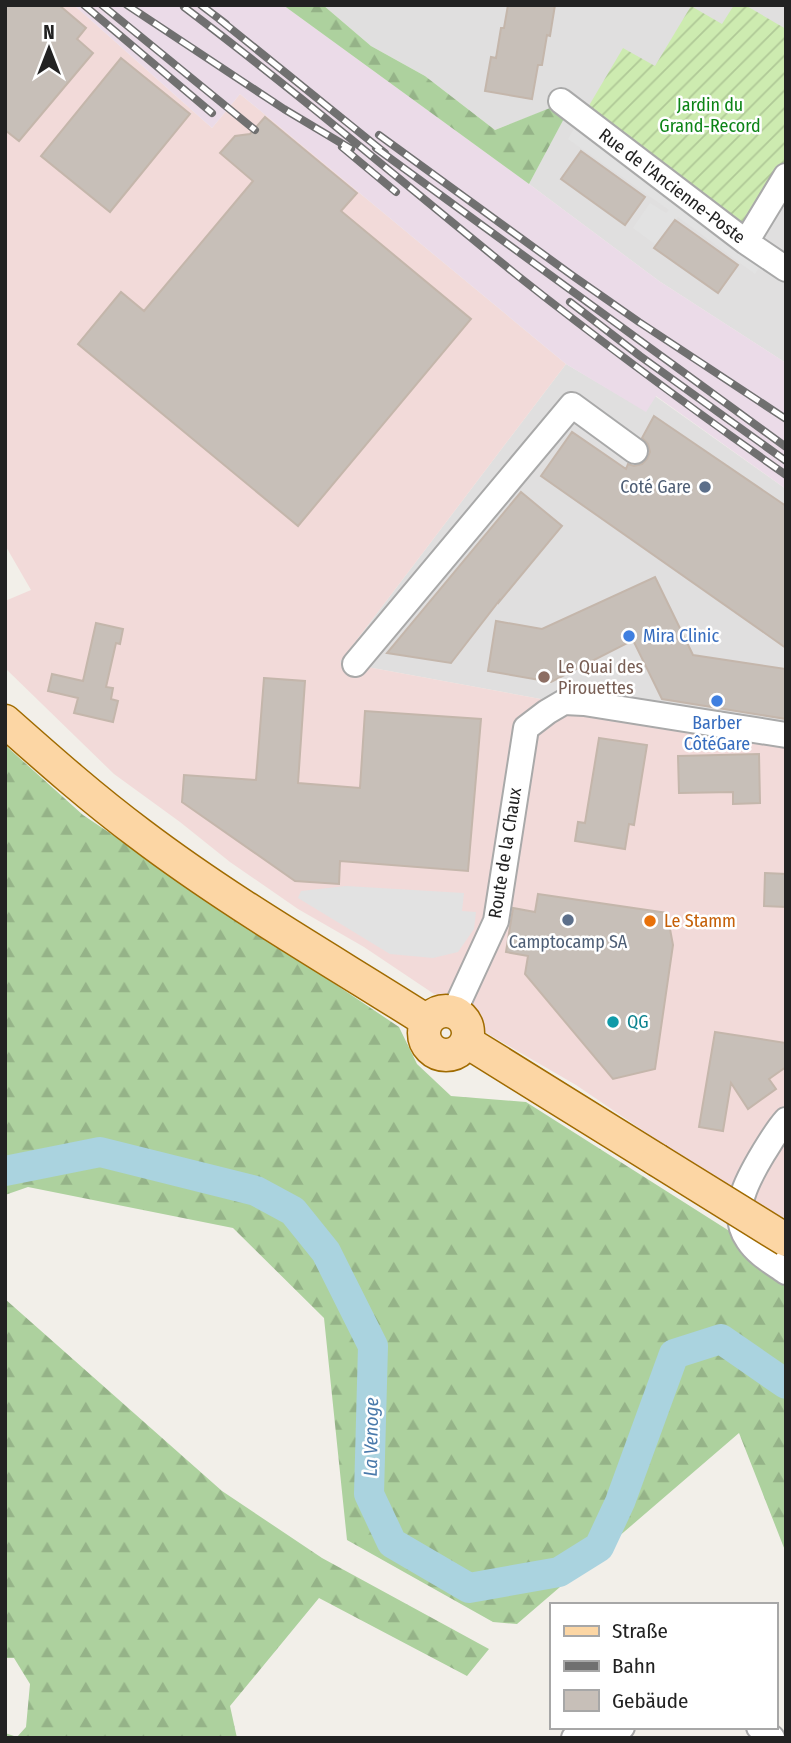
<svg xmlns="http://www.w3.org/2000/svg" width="791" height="1743" viewBox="0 0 791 1743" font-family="'Fira Sans Condensed',sans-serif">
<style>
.residential{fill:#e0dfdf}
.commercial{fill:#f2dad9}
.railway{fill:#ebdbe8}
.forest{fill:url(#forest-firs)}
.garden{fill:url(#garden-furrows)}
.parking{fill:#e2e2e2}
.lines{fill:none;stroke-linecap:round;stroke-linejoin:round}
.river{stroke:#aad3df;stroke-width:30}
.building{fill:#c7bfb8;stroke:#c4b6ab;stroke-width:2}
.minor-casing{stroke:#a9a9a9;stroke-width:28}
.major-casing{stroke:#a06b00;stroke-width:35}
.minor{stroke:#fff;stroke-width:24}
.major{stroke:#fcd6a4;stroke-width:32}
.rail-casing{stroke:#707070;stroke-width:8}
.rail{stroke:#fff;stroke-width:5;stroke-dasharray:16;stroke-linecap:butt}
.major-bridge-casing{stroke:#a06b00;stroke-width:35;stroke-linecap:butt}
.major-bridge{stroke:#fcd6a4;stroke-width:32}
.service-dot{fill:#5c6f8a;stroke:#fff;stroke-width:2.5}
.shop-dot{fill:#3f7fe0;stroke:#fff;stroke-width:2.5}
.education-dot{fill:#8d6e63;stroke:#fff;stroke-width:2.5}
.food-dot{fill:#e8710a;stroke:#fff;stroke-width:2.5}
.culture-dot{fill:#0f9aa8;stroke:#fff;stroke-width:2.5}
.labels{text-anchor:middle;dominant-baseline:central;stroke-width:5;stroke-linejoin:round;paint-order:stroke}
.park-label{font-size:18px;fill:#0c8416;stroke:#fff}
.street-label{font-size:18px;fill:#222;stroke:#fff}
.service-label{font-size:18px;fill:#4e5e75;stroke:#fff;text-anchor:end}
.shop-label{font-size:18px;fill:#366cbe;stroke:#fff;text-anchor:start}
.education-label{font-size:18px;fill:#785e54;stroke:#fff;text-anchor:start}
.food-label{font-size:18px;fill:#c56008;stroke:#fff;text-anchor:start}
.culture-label{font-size:18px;fill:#0d838f;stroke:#fff;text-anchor:start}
.water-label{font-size:19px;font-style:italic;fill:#4a7aab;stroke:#fff}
</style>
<defs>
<pattern id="forest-firs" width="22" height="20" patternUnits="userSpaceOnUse" patternTransform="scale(1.75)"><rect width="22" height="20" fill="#add19e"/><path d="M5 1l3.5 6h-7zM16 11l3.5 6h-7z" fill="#95b388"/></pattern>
<pattern id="garden-furrows" width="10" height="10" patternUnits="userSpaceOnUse" patternTransform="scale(1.75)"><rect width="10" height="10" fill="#cdebb0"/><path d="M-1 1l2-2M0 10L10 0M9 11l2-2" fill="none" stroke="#b0c997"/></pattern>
</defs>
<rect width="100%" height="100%" fill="#f2efe9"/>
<path class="residential" d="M323,5h463v358l-127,-82 -130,-97 45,-85 -79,31 -70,-54 -54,-30z
M566,364l80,47 9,-15 131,93v251l-50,-5 -396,-73z"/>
<path class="commercial" d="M5,5h69l138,123 28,-34 326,270 -226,298 396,73 50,5v481l-107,-66 -103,-70 -93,-54 -5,-20 -38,-13 -76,-51 -66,-38 -68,-47 -50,-40 -66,-48 -109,-106v-67l26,-11 -26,-45z"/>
<path class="railway" d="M74,5h209l246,179 130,97 127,82v126l-130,-93 -10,16 -80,-48 -326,-270 -28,34z"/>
<path class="forest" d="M283,5h40l48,41 54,30 70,54 80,-32 -46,86z
M5,745l78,70 316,212 18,37 34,32 75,6 260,165v286l-47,-120 -222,191 -24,-2 -146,-82 -23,-222 -91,-90 -205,-41 -23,8z
M5,1299l217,192 100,67 167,91 -22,27 -148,-78 -89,108 7,32h-232v-5l12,4 9,-10 4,-43 -16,-26h-9z"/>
<path class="garden" d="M734,5h11l41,24v131l-44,71 -158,-117 39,-66 32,18 36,-60 31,18z"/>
<path class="parking" d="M575,127l188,134 -8,13 -77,-57 -22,28 -23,-17 17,-25 16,10 3,-3 -101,-71z
M346,886l118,7 -2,18 14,1 -2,17 -16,23 -25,6 -43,-4 -92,-56 3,-7z"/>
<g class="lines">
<path class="river" d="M5,1171l95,-19 156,39 37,20 33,41 47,94 -4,148 23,49 77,45 90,-16 40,-25 21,-45 54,-148 47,-15 65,45"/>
</g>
<path class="building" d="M5,5h54l27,23 -9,11 16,14 -74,88 -14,-11z
M508,5h47l-5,31 -3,-1 -5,30h-4l-6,34 -47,-8 6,-34 5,1 5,-30h3z
M121,58l69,56 -80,98 -69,-56z
M265,117l92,76 -16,18 130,108 -173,207 -220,-182 43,-52 23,19 109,-130 -33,-28 15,-17 15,-2z
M581,151l64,46 -20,28 -64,-46z
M675,220l63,45 -20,28 -64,-45z
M654,416l132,90v142l-245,-172 31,-44 54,37 2,-5 6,2 8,-2 5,-5 3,-7 -2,-8 -6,-6z
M521,492l41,34 -63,76v-1l-48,62 -64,-10z
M655,577l38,78 93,14v50l-124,-20 -29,-59 -82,42 -63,-11 8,-50 46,8z
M96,623l27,6 -3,15 -4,-1 -10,44 7,1 -2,11 7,2 -5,21 -39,-9 4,-15 -30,-7 4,-17 31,7z
M264,678l41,3 -7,102 62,5 5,-77 116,8 -13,152 -128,-10 -1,23 -44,-3 -113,-79 2,-27 72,5z
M599,738l48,7 -13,80 -5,-1 -4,25 -50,-8 3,-19 7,1z
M759,754l1,49 -27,1v-12l-54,1 -1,-37z
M765,873l21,1v33l-22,-1z
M538,894l129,19 6,32 -18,124 -42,10 -88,-105 3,-18 -22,-4 7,-44 22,4z
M715,1032l71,11v24l-17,12 7,10 -28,20 -17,-26 -8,48 -24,-4z"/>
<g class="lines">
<g class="minor-casing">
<path id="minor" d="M561,101l185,141 40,27
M746,242l40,-66
M355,664l217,-259 63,46
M454,1012l42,-91 30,-193 21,-16 17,-10 20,1 202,32
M786,1120c-9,10 -15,21 -22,32 -15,25 -36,59 -16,88 9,14 24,22 38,32
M759,1727l13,11
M574,1738l18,-8h24l6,-3"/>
</g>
<g class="major-casing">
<path id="major" d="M5,721c44,39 88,78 135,113 91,69 191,126 287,187
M424 1033a22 22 0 1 1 44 0a22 22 0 1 1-44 0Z
M467,1042l190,118"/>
</g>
<use href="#minor" class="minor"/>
<use href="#major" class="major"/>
<g class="rail-casing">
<path id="rail" d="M84,5l128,108
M102,5l153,125
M127,5l157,104 67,40
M201,5l25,19
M184,7c114,86 223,179 334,269 87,69 177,135 268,199
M219,19l166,134
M379,135l194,141 66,46 147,97
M342,147l54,45
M376,148l410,299
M570,302l70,54 146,105"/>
</g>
<use href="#rail" class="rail"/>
<g class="major-bridge-casing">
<path id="major-bridge" d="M657,1160l129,80"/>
</g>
<use href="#major-bridge" class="major-bridge"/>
</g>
<g class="service-dot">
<circle cx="705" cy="487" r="7"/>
<circle cx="568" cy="920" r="7"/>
</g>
<g class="shop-dot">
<circle cx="629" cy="636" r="7"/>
<circle cx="717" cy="701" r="7"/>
</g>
<circle class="education-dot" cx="544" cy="677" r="7"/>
<circle class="food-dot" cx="650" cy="921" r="7"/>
<circle class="culture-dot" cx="613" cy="1022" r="7"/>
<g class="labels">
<g class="park-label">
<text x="710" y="105">Jardin du<tspan x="710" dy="21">Grand-Record</tspan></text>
</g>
<g class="street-label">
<text transform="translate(672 186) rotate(37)">Rue de l'Ancienne-Poste</text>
<text transform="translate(505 853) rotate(-81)">Route de la Chaux</text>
</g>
<g class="service-label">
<text x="691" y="487">Coté Gare</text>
<text x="568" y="942" text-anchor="middle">Camptocamp SA</text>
</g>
<g class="shop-label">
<text x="643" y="636">Mira Clinic</text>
<text x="717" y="723" text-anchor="middle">Barber<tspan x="717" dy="21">CôtéGare</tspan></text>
</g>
<g class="education-label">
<text x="558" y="667">Le Quai des<tspan x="558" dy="21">Pirouettes</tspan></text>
</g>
<g class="food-label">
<text x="664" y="921">Le Stamm</text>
</g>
<g class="culture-label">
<text x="627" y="1022">QG</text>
</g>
<g class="water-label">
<text transform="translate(371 1437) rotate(-89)">La Venoge</text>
</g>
</g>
<rect width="791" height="1743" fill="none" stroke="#222222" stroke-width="14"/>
<rect x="550" y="1603" width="228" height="126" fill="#ffffff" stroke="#a7a7a7" stroke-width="2"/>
<rect x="564" y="1626" width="35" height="10" fill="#fcd6a4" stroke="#a7a7a7" stroke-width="2"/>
<text x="612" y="1638" font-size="21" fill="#222222">Straße</text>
<rect x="564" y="1661" width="35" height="10" fill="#707070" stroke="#a7a7a7" stroke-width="2"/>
<text x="612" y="1673" font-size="21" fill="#222222">Bahn</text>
<rect x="564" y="1690" width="35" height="21" fill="#c7bfb8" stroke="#a7a7a7" stroke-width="2"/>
<text x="612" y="1708" font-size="21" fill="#222222">Gebäude</text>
<g transform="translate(49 49)" stroke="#ffffff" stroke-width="5" paint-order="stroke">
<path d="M0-5L12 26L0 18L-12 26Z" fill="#222222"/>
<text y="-10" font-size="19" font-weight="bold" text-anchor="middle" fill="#222222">N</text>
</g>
</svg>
